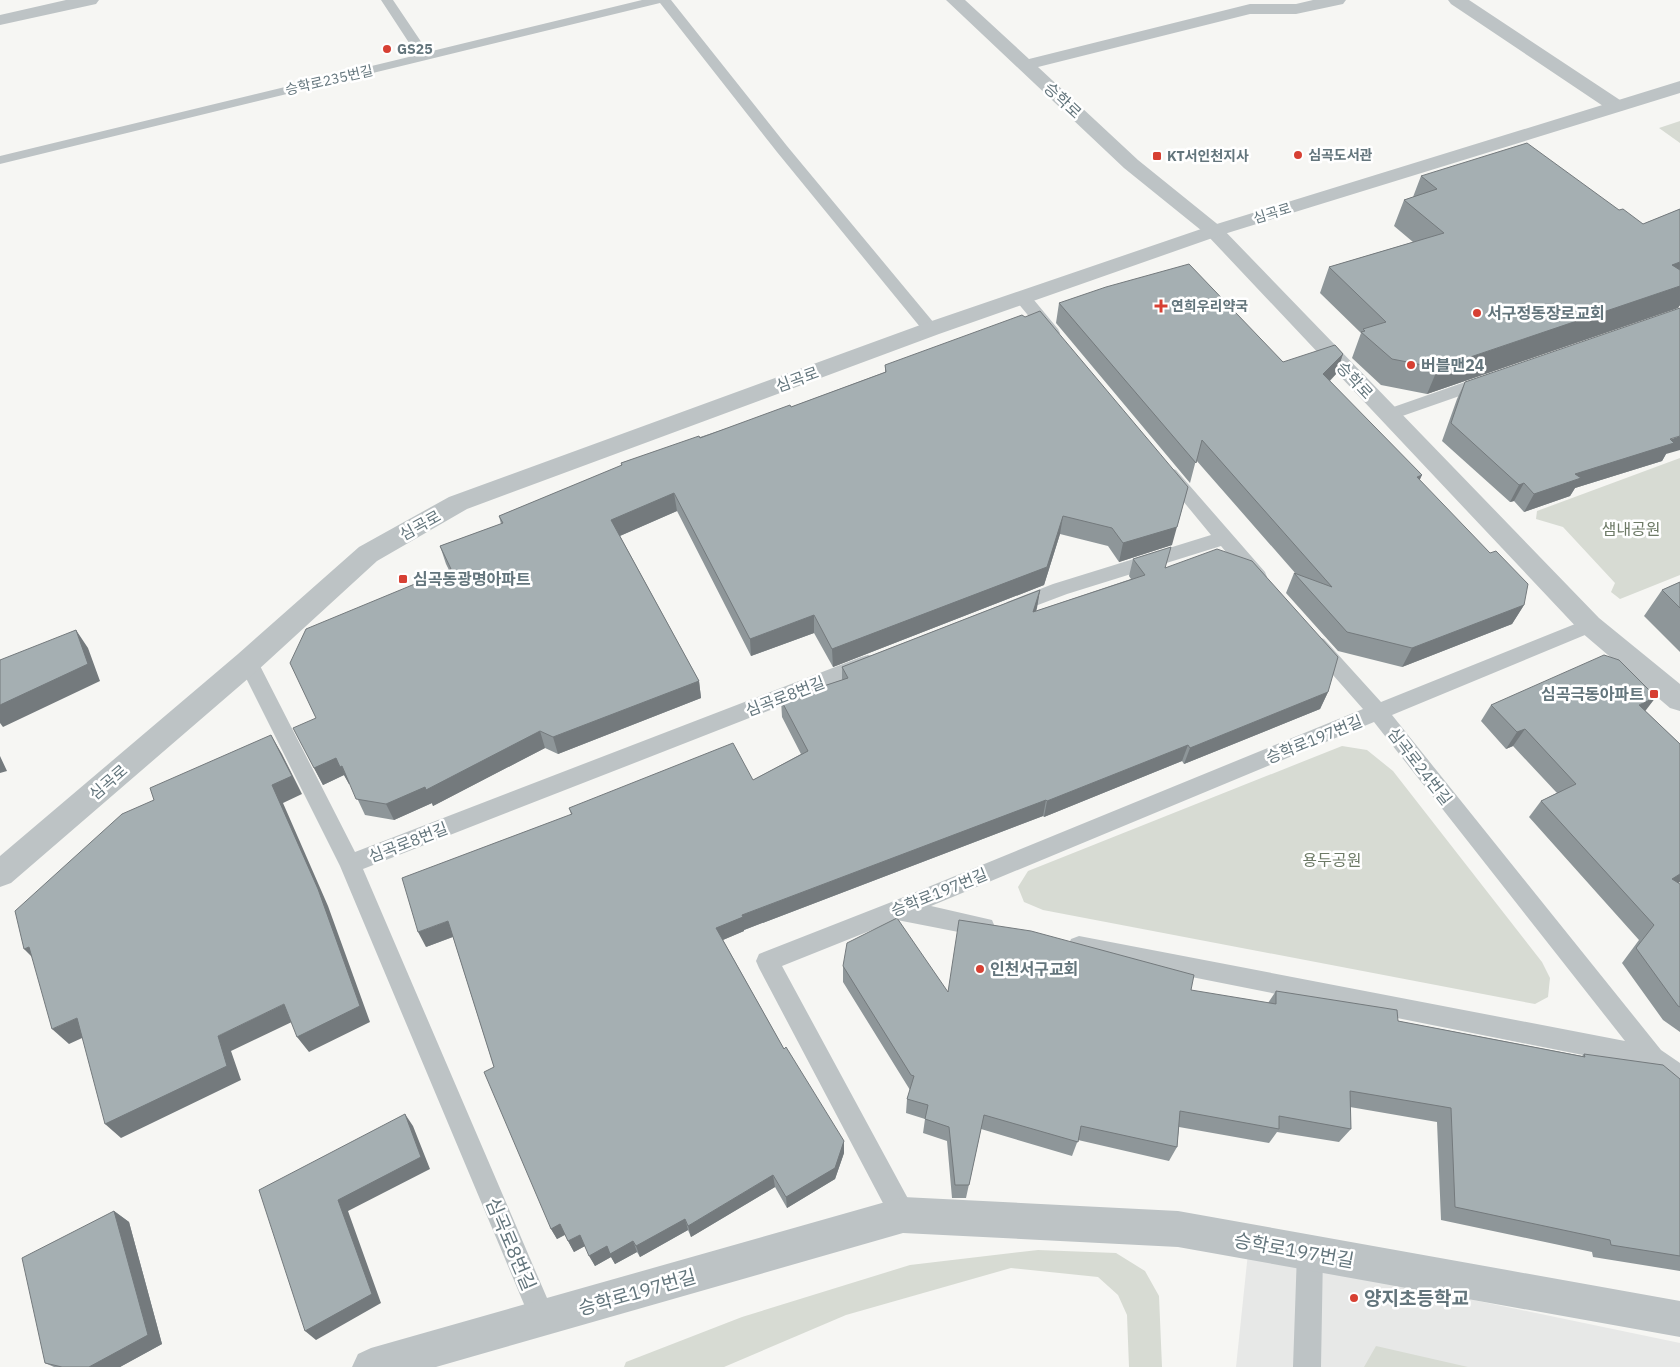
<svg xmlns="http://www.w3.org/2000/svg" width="1680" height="1367" viewBox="0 0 1680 1367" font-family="'IBM Plex Sans','Noto Sans KR',sans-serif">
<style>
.built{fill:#e7e8e7}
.green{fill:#d7dbd3}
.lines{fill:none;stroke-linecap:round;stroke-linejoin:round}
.service{fill:#bdc3c5;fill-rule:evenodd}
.minor{fill:#bdc3c5;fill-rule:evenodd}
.tertiary{fill:#bdc3c5;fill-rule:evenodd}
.wall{fill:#8e9699}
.shaded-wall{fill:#747a7d}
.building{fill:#a5afb2;stroke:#747a7d}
.poi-dot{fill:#d74033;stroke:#fff;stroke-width:2}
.labels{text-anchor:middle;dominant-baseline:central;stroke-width:5;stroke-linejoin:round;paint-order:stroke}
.far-poi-label{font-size:14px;font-weight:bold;fill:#63757c;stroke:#fff;text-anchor:start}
.far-street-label{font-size:14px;fill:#63757c;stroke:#fff}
.street-label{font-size:16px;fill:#63757c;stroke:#fff}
.poi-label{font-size:16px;font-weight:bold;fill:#63757c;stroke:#fff;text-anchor:start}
.park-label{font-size:16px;fill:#6d7a66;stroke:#fff}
.near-street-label{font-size:19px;fill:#63757c;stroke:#fff}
.near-poi-label{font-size:19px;font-weight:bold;fill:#63757c;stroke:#fff;text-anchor:start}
</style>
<rect width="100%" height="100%" fill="#f6f6f3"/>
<path class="built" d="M1248,1253l432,90v24h-444z"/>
<path class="green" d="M1680,121v22l-21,-15z
M1680,458v117l-60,24 -9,-7 4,-9 -52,-56 -27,-8 1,-8z
M1342,746l25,4 26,21 149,191 8,16 -2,19 -13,7 -492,-94 -19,-8 -6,-15 10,-16z
M1038,1250l78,3 29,18 14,25 3,71h-33l-2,-52 -9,-20 -20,-18 -87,-9 -165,47 -122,52h-100l2,-5 116,-45 168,-52z
M1376,1346l92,21h-104z"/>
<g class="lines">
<path class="service" d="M381,0h12l35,52 214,-52h29l116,146 152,183 -2,4 -6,1 -6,-1 -148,-181 -117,-149 -660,161v-8l417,-101z
M1023,293l6,1 29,35 2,4 -2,4 -6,1 -6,-1 -29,-35 -2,-4 2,-4z
M1488,374l6,2 2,4 -2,4 -106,37 -6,-2 -3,-4 3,-4z
M1170,468l6,2 89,102 2,5 -2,5 -7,2 -7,-2 -30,-36 -154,48 -53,20 -7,-2 -3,-5 3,-5 46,-18 158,-49 -47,-57 -3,-4 3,-4z
M1590,618l7,2 3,5 -3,5 -205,85 269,335 19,13v27l-9,-4 -23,-18 -577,-115 -3,-7 3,-7 8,-3 546,105 -251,-319 -443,184 61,14 3,7 -3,7 -8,3 -87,-17 -115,46 130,240 4,9 -4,9 -9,4 -9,-4 -135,-256 -3,-7 3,-7 130,-51 474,-194 -53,-60 -3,-5 3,-5 7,-3 7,3 57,63z
M248,654l7,2 100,196 506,-195 7,-2 7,2 3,6 -3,6 -512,200 193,450 -4,9 -9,4 -9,-4 -194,-462 -102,-204 3,-6z
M1310,1240l9,4 4,9 -2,114h-28l4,-114 4,-9z"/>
<path class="minor" d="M946,0h19l64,59 221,-55h46l17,-4h33l-3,4 -47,10h-46l-212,53 100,93 83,67 378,391 81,66v27l-10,-3 -89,-76 -374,-397 -83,-67z
M1448,0h21l154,102 2,4 -2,4 -7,2 -7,-2 -158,-106z
M903,1197l275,14 502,90v36l-502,-90 -275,-14 -467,134h-84l6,-13 13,-6z"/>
<path class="tertiary" d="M66,0h33l-3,4 -96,21v-10z
M1680,81v12l-459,142 -282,99 -472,175 -90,52 -119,109 -247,213 -11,4v-31l238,-202 121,-107 90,-50 474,-173 284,-97z"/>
</g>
<path class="wall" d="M1421,176l198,34 24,14 37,-15v96l-2,3 -251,86 -46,-9 -29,-27 9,-25 -41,-40 9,-26 84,-25 -19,-16 10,-26 9,-3z
M1059,303l224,59 60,-8 -7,20 -6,7 90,100 104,124 -12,19 -110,43 -64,-16 -52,-58 8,-20 2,1 -100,-114 -6,23 -134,-160z
M885,365l287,180 -53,17 -11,-16 -48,-12 -16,51 -211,82 -19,-34 -63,23 -74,-145 -57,25 79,145 2,17 -143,56 -13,-6 -112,58 -1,-3 -38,17 -29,-5 -15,-32 -1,1 -5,-9 -21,10 -9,-17 2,-50 133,-148 -3,-6 -6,-18 61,-22 -2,-8 122,-50v-3l170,-56 94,-35z
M1465,382l201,72 -4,7 -87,27 -5,8 -46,16 -10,-11 -4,1 -68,-61 15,-42z
M1133,559l32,9 163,124 -8,17 -136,55 -2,-3 -138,56 -1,-1 -299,114v1l-21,9 61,109 60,104 -9,26 -48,29 -12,-21 -84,50 -3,-7 -48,27 -3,-5 -22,12 -4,-7 -16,9 -10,-20 -11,6 -9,-17 -8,4 -6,-10 -57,-162 -41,-130 -27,10 145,-133 -2,-6 184,-28 48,-26 -19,-37 -1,-17 61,-20v-13l198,-77 -4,21 95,-32 -2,-3z
M1680,582v70l-36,-36 18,-26z
M1491,705l154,6 35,33v138l-2,1 2,1v148l-17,-12 -41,-57 17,-23 -110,-123 12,-16 16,-8 -44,-47 -7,3 -25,-28z
M843,966l105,26 320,11 8,-12 122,30 184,35 2,-2 96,25v192l-87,-14 -1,-5 -151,-32 -4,-98 -87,-15 1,22 -12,13 -62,-10 -8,11 -90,-16 -2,20 -8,14 -91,-21 -6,16 -91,-27 -15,69h-14l-5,-57 -24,-8 2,-14 -19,-6 1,-14 3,-9 -67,-108z
M114,1211l15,11 33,122 -42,23h-66l-9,-4z"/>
<path class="shaded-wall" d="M1680,262v21l-8,-18z
M1680,286v19l-2,3 -251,86 11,-26z
M1343,354l-7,20 -20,20 7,-20z
M1680,436v14l-14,4 -4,7 -87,27 -5,8 -46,16 10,-18 41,-20z
M1422,475l-9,20 4,-18z
M1524,483l-10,18 -4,1 9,-17z
M1188,487l-16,58 -53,17 4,-19z
M674,493l3,18 -62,27 -4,-18z
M1063,516l-3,18 -16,51 -211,82 -1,-18z
M1040,590l-3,18 -7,21 3,-17z
M1524,605l-12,19 -110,43 10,-19z
M814,615v18l-63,23 -1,-17z
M76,630l12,18 12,33 -97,46 -3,-4v-18z
M699,681l2,17 -143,56 -5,-17z
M1328,692l-8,17 -136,55 6,-16z
M1656,697l-13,17 -4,-9z
M1525,729l-12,17 -7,3 11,-17z
M540,731l5,17 -112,58 -1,-3 -38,17 -8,-16z
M271,735l11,19 20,40 -19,9 45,103 42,116 -61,30 -12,-15 -25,-252z
M1188,745l-6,16 -138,56 3,-16z
M0,756l7,15 -7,2z
M336,758l6,8 8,17 -1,1 -5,-9 -21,10 -9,-17z
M1046,800l-3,16 -299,114v1l-26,11 -2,-14 26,-13z
M1680,874v8l-22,12 14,-15z
M448,921l7,15 -29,11 -8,-15z
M29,947l12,19 -17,-17z
M284,1004l12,16 -65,31 10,29 -120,58 -16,-14 113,-88z
M77,1018l16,15 -24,11 -17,-15z
M405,1114l8,12 17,43 -82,42 33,92 -65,37 -11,-9 33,-131z
M844,1141v12l-9,26 -48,29 -1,-11z
M773,1175l2,12 -84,50 -3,-11z
M114,1211l15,11 33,122 -42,23h-31z
M685,1219l3,11 -48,27 -4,-11z
M560,1224l6,10 -9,5 -6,-10z
M580,1235l5,11 -11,6 -6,-11z
M633,1241l4,11 -22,12 -4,-7 -16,9 -6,-10 18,-10z"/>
<path class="building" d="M1527,143l92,67 4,-1 20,15 37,-15v53l-8,3 8,5v16l-242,82 -46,-9 -31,-27 4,-1 -2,-2 23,-7 -57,-55 115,-34 -40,-33 33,-11 -16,-13z
M1189,264l94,98 52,-17 8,9 -20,20 99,101 -5,2 73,76 6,-2 32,33 -4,21 -112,43 -65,-16 -53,-59 38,14 -130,-147 -6,23 -137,-160 47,-16z
M1680,308v128l-10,3 4,4 -99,31 6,4 -47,16 -10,-11 -5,2 -68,-62 14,-41z
M1040,311l148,176 -11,40 -54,16 -11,-15 -49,-12 -16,51 -215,82 -18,-34 -64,24 -76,-146 -63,27 88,161 -146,56 -13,-6 -114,59 -1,-3 -39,17 -30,-5 -14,-33 -2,1 -4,-9 -22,10 -21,-40 23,-10 -26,-55 16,-34 145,-60 -11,-23 63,-23 -4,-7 123,-51 -1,-2 78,-27 1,2 90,-33 1,2 95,-35 -1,-7 137,-50 3,2z
M1171,547l-6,21 52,-19 35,12 86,96 -10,35 -138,56 -2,-3 -141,56 -1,-1 -304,115 1,2 -27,11 68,121 2,-2 58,94 -9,27 -49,29 -13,-22 -85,51 -3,-7 -49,27 -3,-5 -23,13 -3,-8 -18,10 -9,-21 -12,6 -8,-17 -9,5 -67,-157 10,-5 -46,-146 -30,11 -16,-54 170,-64 -3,-6 164,-65 20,37 55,-29 -27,-51 67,-22 -6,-11 198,-77 -7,22 112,-37 -12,-16z
M1680,582v26l-18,-18z
M76,630l12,34 -88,41v-45z
M1604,655l15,5 37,37 -17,8 41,39v130l-8,5 8,5v123l-2,-1 -42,-58 18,-23 -113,-124 35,-17 -51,-55 -8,3 -26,-27z
M271,735l21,41 -20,9 46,104 42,117 -63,31 -13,-33 -66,32 9,30 -122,58 -28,-106 -25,11 -23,-82 -5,2 -9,-38 107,-97 32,-14 -4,-12z
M897,918l51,74 11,-72 72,11 163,44 -3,15 85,14v-13l121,19 1,11 187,36 -1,-3 79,11 17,14v177l-69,-11 -1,-5 -155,-33 -4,-99 -101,-17 1,38 -72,-13v13l-99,-18 -3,36 -96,-21 -3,16 -94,-27 -15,70h-14l-6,-58 -24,-8 3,-14 -21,-6 7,-23 -3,-1 -68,-109 4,-23z
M405,1114l16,43 -83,43 34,94 -67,37 -46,-141z
M114,1211l34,124 -59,32h-27l-17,-4 -23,-105z"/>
<g class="poi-dot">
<circle cx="387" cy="49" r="5"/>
<circle cx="1298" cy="155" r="5"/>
<rect x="1152" y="151" width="10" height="10" rx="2.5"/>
<path d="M1158.5 298.5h5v5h5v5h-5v5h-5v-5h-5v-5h5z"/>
<circle cx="1477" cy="313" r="5"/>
<circle cx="1411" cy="365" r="5"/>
<rect x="398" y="574" width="10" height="10" rx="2.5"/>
<rect x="1649" y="689" width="10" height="10" rx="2.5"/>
<circle cx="980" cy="969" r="5"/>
<circle cx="1354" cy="1298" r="5"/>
</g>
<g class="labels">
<g class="far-poi-label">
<text x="397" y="49">GS25</text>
<text x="1308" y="155">심곡도서관</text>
<text x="1167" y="156">KT서인천지사</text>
<text x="1171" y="306">연희우리약국</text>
</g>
<g class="far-street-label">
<text transform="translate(329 80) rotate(-13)">승학로235번길</text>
<text transform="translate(1272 213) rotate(-17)">심곡로</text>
</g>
<g class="street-label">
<text transform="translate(1063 100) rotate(43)">승학로</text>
<text transform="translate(797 379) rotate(-20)">심곡로</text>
<text transform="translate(1355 380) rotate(47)">승학로</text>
<text transform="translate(420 525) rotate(-29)">심곡로</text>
<text transform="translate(785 696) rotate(-21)">심곡로8번길</text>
<text transform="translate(1314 739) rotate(-22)">승학로197번길</text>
<text transform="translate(1420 766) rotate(52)">심곡로24번길</text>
<text transform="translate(108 782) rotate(-41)">심곡로</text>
<text transform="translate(408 842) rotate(-21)">심곡로8번길</text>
<text transform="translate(939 892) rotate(-22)">승학로197번길</text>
</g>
<g class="poi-label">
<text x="1487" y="313">서구정동장로교회</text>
<text x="1421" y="365">버블맨24</text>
<text x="413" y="579">심곡동광명아파트</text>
<text x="1644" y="694" text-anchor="end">심곡극동아파트</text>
<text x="990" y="969">인천서구교회</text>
</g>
<g class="park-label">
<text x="1631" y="529">샘내공원</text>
<text x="1332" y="860">용두공원</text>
</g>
<g class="near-street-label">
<text transform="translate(511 1244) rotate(67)">심곡로8번길</text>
<text transform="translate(1294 1250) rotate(10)">승학로197번길</text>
<text transform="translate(637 1292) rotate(-16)">승학로197번길</text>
</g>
<g class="near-poi-label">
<text x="1364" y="1298">양지초등학교</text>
</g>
</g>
</svg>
